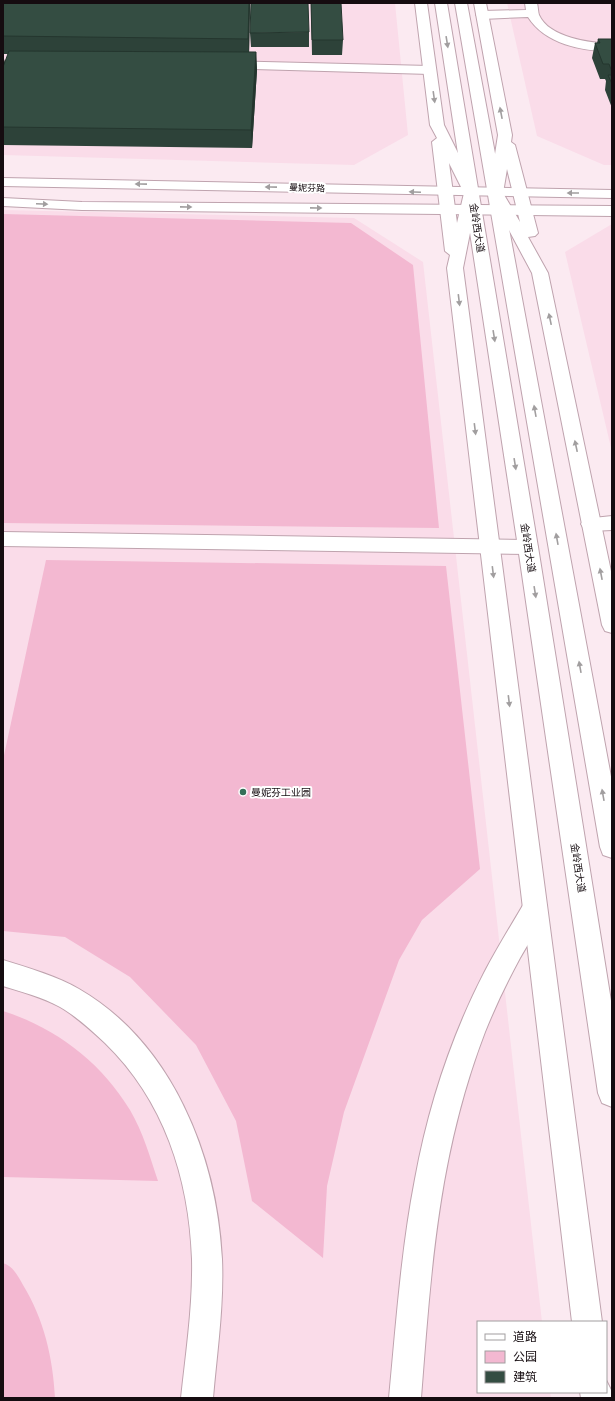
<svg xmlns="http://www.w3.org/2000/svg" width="615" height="1401" viewBox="0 0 615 1401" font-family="Roboto,'Noto Sans SC',sans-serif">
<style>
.built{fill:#fadce9}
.green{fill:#f3b8d1}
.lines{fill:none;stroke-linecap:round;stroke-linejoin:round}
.minor-casing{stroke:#bfa3ae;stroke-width:2}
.tertiary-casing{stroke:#bfa3ae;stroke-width:2}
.secondary-casing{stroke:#bfa3ae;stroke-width:2}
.primary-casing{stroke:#bfa3ae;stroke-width:2}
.minor{fill:#fff;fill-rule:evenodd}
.tertiary{fill:#fff;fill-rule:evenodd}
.secondary{fill:#fff;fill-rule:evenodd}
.primary{fill:#fff;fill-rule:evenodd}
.wall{fill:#2d4239}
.shaded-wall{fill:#24362e}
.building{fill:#344d42;stroke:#24362e}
.oneway{fill:#a19e9f}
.poi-dot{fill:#346f58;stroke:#fff;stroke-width:1.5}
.labels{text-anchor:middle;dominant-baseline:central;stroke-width:4;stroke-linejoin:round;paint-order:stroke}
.far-street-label{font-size:9px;fill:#150c10;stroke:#fff}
.street-label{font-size:10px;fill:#150c10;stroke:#fff}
.poi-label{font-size:10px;fill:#150c10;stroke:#fff;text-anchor:start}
</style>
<rect width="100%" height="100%" fill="#fbeaf1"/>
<path class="built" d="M3,3h392l13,132 -54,30 -351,-10z
M507,3h105v162h-8l-67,-29z
M3,210l351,8 69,44 119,1060h-64v70h72l1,6h-548z
M612,224v228l-47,-200z"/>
<path class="green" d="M3,214l348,9 62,42 26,263 -436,-5z
M46,560l400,6 34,303 -58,51 -23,40 -55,152 -17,74 -4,72 -71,-57 -16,-80 -40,-76 -66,-68 -65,-40 -62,-6v-171z
M3,1011c53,17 98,51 127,99 13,22 20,47 28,71l-155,-4z
M3,1263c10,3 15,13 20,22 21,34 30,73 32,113h-52z"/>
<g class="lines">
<g class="minor-casing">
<path id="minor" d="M525,3h12c1,4 1,9 2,12 10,23 52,28 73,29v8c-31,-2 -66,-7 -84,-35l-46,2 -6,-4 6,-4 44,-1z
M227,61l203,5 6,4 -6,4 -208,-6 -1,-3z
M612,516v14l-21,1 -7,-2 -3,-5 3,-5z
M3,532l525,8 7,2 3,5 -3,5 -7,2 -525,-8z
M535,896l9,4 3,8c-7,18 -18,34 -27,50 -13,24 -25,49 -35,74 -47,122 -54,238 -64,366h-32c7,-73 12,-147 26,-219 13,-71 36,-142 69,-206 13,-25 28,-49 42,-73z
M3,960c26,8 53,16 76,29 93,54 138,167 143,270 2,46 -5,93 -9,139h-32c5,-46 12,-93 11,-139 -3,-81 -28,-159 -87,-216 -14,-13 -29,-27 -45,-36 -18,-10 -38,-15 -57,-21z"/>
</g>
<g class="tertiary-casing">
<path id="tertiary" d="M415,3h12l17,122 34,68 -15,75 139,1054h-30l-125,-1054 3,-13 -5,-4 -13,-109 5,-4 -7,-13zM449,163l15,30 -7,30z
M474,3h12l26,132 -1,7 4,3 23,88 -3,3 -7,1 20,36 64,303v57l-7,-2 -3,-6 -70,-352 -43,-80 9,-58zM507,169l13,53 -17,-29z
M606,1380l6,12v6h-31l-1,-6h26z"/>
</g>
<g class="secondary-casing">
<path id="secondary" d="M3,178l609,12v8l-609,-12z
M3,198l79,4 530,4v10l-530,-6 -79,-4z"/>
</g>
<g class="primary-casing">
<path id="primary" d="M435,3h12l91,544 74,460v100l-10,-4 -4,-10 -80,-546z
M455,3h12l145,779v76l-9,-3 -3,-8z"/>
</g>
<use href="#minor" class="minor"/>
<use href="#tertiary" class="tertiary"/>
<use href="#secondary" class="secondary"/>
<use href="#primary" class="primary"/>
</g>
<path class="wall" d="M3,3h247l-1,49h7l1,18 -5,78 -249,-3v-90l2,8 3,-9h-5z
M311,3l32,37 -1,15h-30z
M309,32v15h-58l-1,-14z
M598,39h14v69l-7,-18 1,-9 -1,-2h-5l-8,-21 3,-15h2z"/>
<path class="shaded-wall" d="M249,3h1l-1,54 -1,-18z
M256,52l1,18 -5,78 -1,-18z
M3,55l2,9 -2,5z"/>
<path class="building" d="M3,3h246l-1,36 -245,-3z
M251,3h57l1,29 -59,1z
M311,3h30l2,37h-31z
M598,39h14v33l-3,-8h-6l-8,-21h5z
M9,51l247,1 -5,78 -248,-3v-60z
M608,75h4v9z"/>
<defs><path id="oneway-solid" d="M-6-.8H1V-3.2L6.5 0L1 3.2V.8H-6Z"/></defs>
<g class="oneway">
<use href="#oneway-solid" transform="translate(447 42) rotate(81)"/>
<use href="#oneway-solid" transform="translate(434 97) rotate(82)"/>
<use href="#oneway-solid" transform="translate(501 113) rotate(-101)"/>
<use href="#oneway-solid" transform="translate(141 184) rotate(-179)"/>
<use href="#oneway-solid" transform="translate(271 187) rotate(-179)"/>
<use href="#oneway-solid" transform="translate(415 192) rotate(-178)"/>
<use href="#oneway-solid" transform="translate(573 193) rotate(-180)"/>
<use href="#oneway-solid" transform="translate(42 204) rotate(3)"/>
<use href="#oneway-solid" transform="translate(186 207) rotate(1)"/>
<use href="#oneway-solid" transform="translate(316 208) rotate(1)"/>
<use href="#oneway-solid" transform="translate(459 300) rotate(83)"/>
<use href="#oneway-solid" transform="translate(550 319) rotate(-102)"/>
<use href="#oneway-solid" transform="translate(494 336) rotate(81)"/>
<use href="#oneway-solid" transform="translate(535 411) rotate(-100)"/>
<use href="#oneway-solid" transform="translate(475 429) rotate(83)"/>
<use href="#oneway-solid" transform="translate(576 446) rotate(-102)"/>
<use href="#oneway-solid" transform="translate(515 464) rotate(81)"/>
<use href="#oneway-solid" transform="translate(557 539) rotate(-100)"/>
<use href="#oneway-solid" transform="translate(493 572) rotate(83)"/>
<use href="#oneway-solid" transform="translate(601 574) rotate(-101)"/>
<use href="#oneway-solid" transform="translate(535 592) rotate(81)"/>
<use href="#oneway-solid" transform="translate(580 667) rotate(-100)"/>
<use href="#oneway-solid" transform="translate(509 701) rotate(83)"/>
<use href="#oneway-solid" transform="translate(603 795) rotate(-100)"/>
</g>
<circle class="poi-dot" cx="243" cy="792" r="4"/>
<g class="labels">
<g class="far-street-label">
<text transform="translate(307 188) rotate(2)">曼妮芬路</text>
</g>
<g class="street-label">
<text transform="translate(477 228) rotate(81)">金岭西大道</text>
<text transform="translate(528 548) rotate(81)">金岭西大道</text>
<text transform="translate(578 868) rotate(81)">金岭西大道</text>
</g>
<g class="poi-label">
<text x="251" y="792">曼妮芬工业园</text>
</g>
</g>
<rect width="615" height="1401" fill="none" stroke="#150c10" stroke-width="8"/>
<rect x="477" y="1321" width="130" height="72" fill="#ffffff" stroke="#a19e9f"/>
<rect x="485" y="1334" width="20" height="6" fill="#ffffff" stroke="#a19e9f"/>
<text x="513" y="1341" font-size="12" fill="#150c10">道路</text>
<rect x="485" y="1351" width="20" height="12" fill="#f3b8d1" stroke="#a19e9f"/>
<text x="513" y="1361" font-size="12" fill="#150c10">公园</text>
<rect x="485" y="1371" width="20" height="12" fill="#344d42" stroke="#a19e9f"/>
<text x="513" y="1381" font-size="12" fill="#150c10">建筑</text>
</svg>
